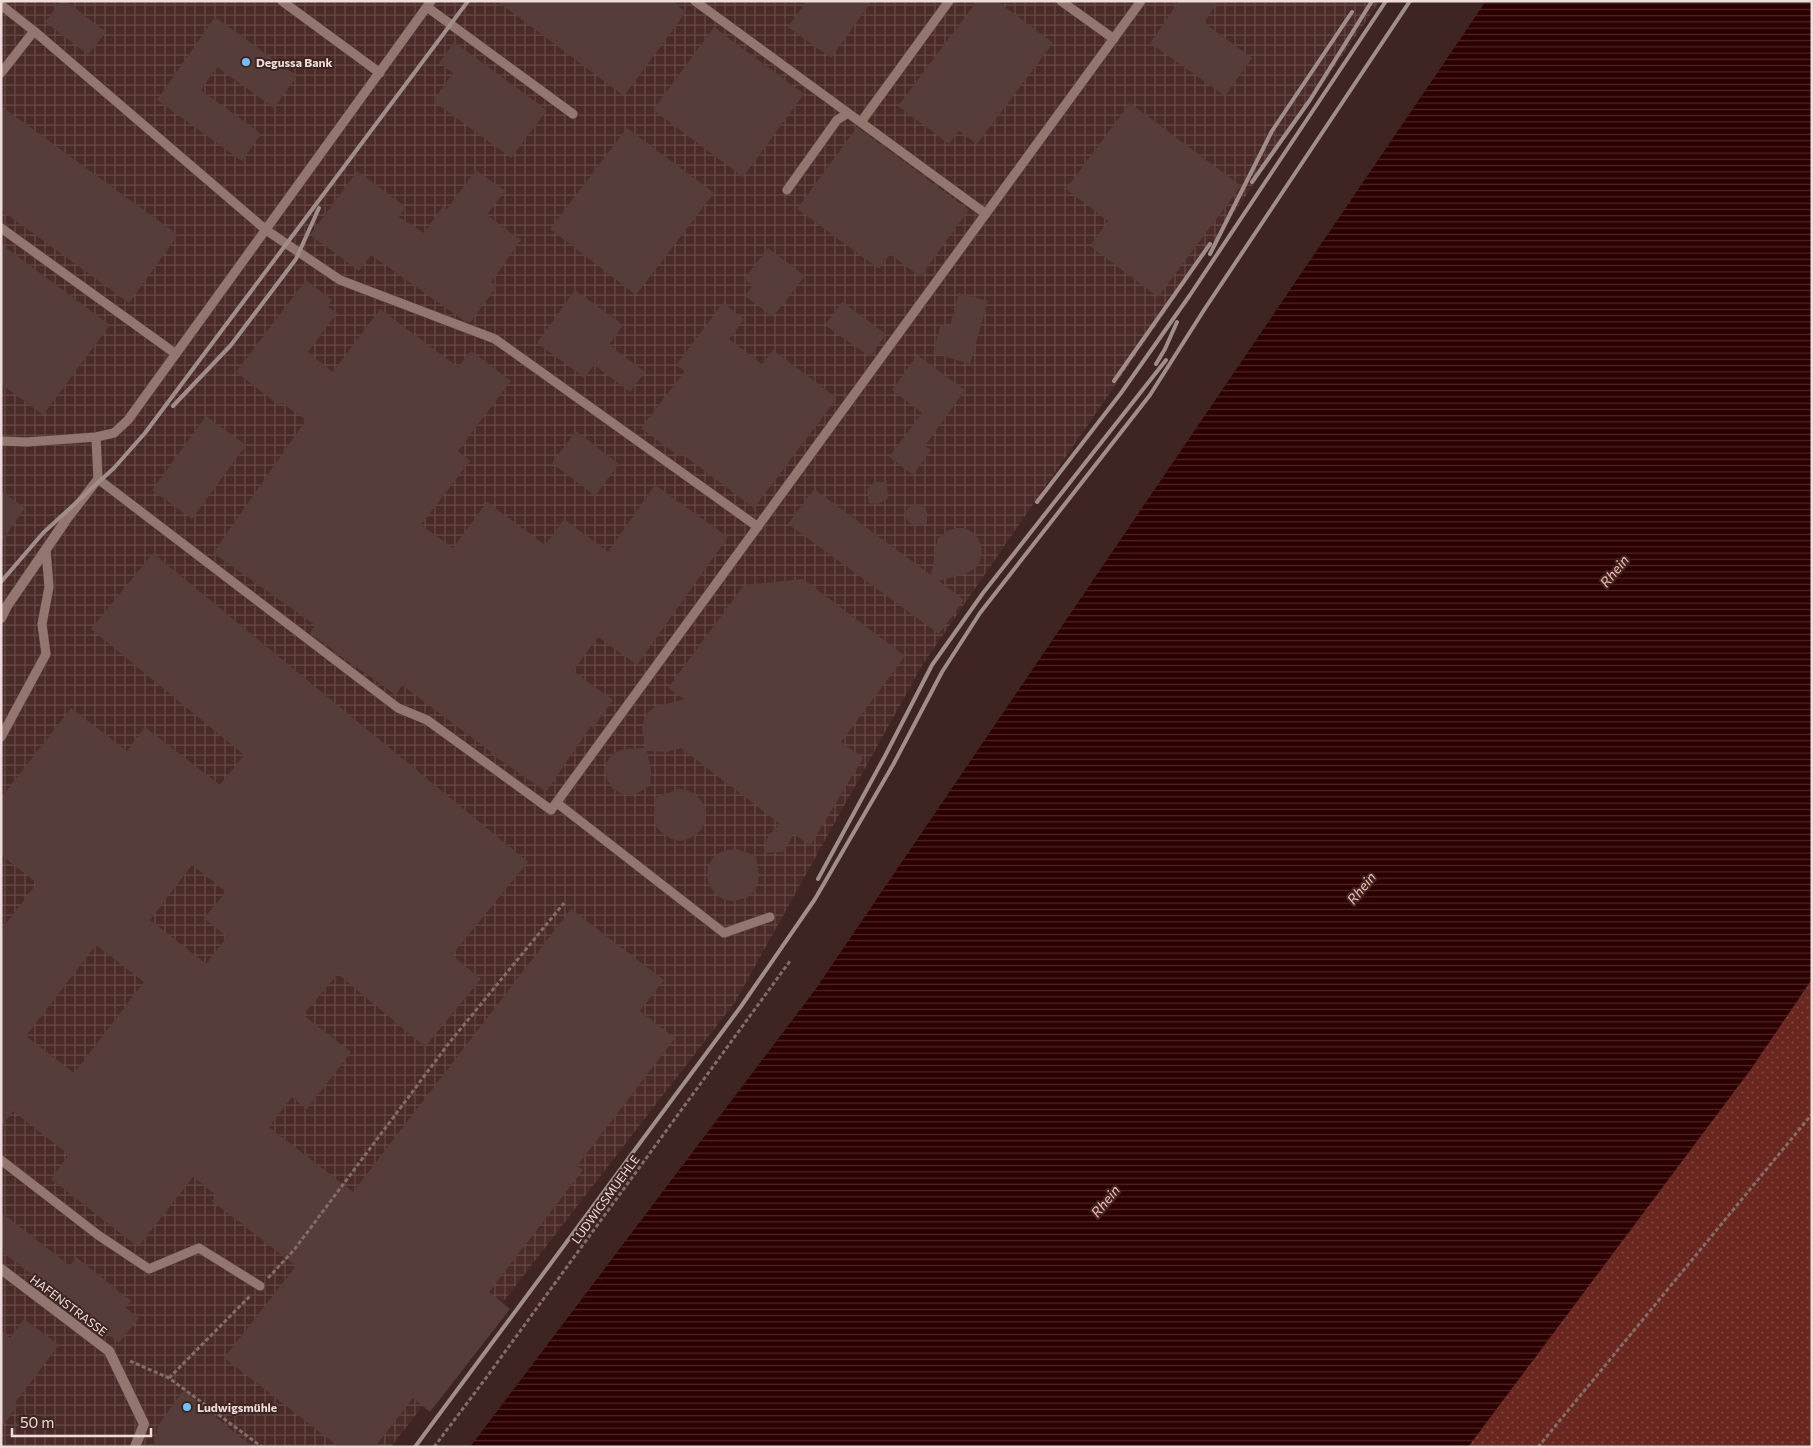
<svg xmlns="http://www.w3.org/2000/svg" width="1813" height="1448" viewBox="0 0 1813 1448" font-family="Commissioner,sans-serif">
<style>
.industrial{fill:url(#industrial-grid)}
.grass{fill:url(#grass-dots)}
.water{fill:url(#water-rules)}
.building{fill:#573d39;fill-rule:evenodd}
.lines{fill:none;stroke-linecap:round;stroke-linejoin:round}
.lane-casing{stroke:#594341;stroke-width:10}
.street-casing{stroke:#594341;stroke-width:11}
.path{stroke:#836d6a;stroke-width:3;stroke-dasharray:4 2.5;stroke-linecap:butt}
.lane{stroke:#947671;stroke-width:9}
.street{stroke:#947671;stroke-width:10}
.rail{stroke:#a18d8a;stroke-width:4}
.poi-dot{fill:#71c1f5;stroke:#3e2522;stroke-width:2}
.labels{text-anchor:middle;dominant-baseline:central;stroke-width:4;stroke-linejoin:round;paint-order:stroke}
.poi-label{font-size:12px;font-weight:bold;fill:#eeddda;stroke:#3e2522;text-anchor:start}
.street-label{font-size:12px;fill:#eeddda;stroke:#3e2522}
.water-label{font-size:14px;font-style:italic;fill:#fbb9af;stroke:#3e2522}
</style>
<defs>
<pattern id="industrial-grid" width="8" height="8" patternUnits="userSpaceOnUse" patternTransform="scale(1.25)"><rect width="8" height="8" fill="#4b2b27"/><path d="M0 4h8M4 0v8" fill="none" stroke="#654946"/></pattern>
<pattern id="grass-dots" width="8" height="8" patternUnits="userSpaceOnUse" patternTransform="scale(1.25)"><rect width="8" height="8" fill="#6a2720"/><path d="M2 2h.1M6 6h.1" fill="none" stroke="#804640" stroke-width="1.8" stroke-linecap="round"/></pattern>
<pattern id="water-rules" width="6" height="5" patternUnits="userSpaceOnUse" patternTransform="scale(1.25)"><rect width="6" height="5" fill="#2c0000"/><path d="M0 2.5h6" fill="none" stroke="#4b2525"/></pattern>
</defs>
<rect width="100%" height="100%" fill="#3e2522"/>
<path class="industrial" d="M1,1h1379l-457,663 -188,338 -344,445h-390z"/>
<path class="grass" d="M1812,979v468h-344l283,-378z"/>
<path class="water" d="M1486,1h326v978l-61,90 -283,378h-998l345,-457z"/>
<path class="building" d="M61,1h5l40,31 -18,23 -43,-33z
M497,1h174l15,11 -62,84z
M807,1h65l-41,57 -43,-31z
M977,1h20l56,42 -76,101 -18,-13 -10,13 -51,-38z
M1179,1h39l-14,22 48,35 -27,38 -75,-53z
M215,17l82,59 -23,32 -57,-41 -16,23 60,44 -19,27 -85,-61z
M714,27l90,67 -61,83 -90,-67z
M454,42l93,68 -36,48 -78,-57 20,-28 -14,-10z
M1130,103l111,83 -83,111 -68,-51 18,-25 -42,-32z
M1,106l177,129 -49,68 -128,-93z
M857,127l112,83 -49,67 -30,-23 -11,15 -82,-60z
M627,128l87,65 -78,102 -86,-66z
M476,170l29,21 -18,24 34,25 -30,42 6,4 -27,37 -7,-3 -92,-65 -12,16 -49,-36 47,-64 49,36 -7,10 25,16 19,-27 4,3z
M1,244l109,81 -67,90 -42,-31z
M768,248l37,28 -32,41 -28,-21 8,-11 -9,-6z
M306,280l26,20 -5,6 10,7 -29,39 25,20 47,-63 78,58 13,-16 40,30 -53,70 12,10 -49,64 32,23 34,-46 58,43 19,-26 44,33 47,-67 73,52 -91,128 -39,-28 -25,34 40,29 -20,28 -2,-2 -45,66 -56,-39 1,-1 -89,-67 -6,10 -54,-38 -32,-24 5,-8 -102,-72 93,-133 -24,-17 -2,3 -44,-34z
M575,290l48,35 -14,20 36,27 -15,20 -36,-27 -9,13 -48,-35z
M959,293l29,8 -18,63 -37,-11 8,-29 9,2z
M842,302l44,32 -16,23 -45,-32z
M723,303l21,16 -15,20 33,25 11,-14 64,48 -83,110 -72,-54 -2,3 -39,-29 44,-57 -9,-6z
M917,355l48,35 -40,56 6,4 -18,25 -24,-18 33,-44 -30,-23z
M206,416l40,29 -54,74 -40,-29z
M576,431l43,33 -24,32 -43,-33z
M875,482h12l1,16 -9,6 -10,-1 -2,-13 5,-6z
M814,489l117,86 7,-37 11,-8 7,-2h8l8,4 6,6 3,7 1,8 -2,8 -4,7 -7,4 -30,9 25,19 -25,34 -151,-110z
M1,491l24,17 -24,34z
M914,504l8,1 5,6v12l-13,3 -6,-5 -3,-6 2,-6z
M153,553l375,309 -76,93 29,24 -56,68 -87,-73 -35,41 48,37 -44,57 -15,-12 -23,30 84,65 218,-283 93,71 -24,31 35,27 -98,128 6,4 -94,122 21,17 -80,103 -17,-14 -38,49h-36l-115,-89 72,-92 -84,-65 4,-6 -23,-18 -55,70 -87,-68 18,-24 -56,-44 -12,16v-197l36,-47 -36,-28v-57l70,-90 56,43 18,-24 75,58 24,-30 -153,-126zM192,865l34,27 -22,26 23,19 -21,27 -56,-44zM96,945l48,37 -70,91 -48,-37z
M803,579l102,77 -64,86 22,16 -53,88 -16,-12 -9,15 -3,3 -18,1 4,-17 12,-12 -99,-76 -14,4 -20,-1 4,19 -1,16 -14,8 -8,1 -8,-2 -7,-4 -6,-9 -2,-8 1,-8 4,-7 6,-5 8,-3 22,-1 -4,-19 2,-10 4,-7 7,-5 29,-8 -16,-11 76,-103z
M678,789l9,1 8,4 6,6 4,8 1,9 -4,11 -5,6 -8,5 -9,2 -9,-2 -9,-6 -6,-7 -2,-9 1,-19z
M737,849l19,7 3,19 -1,9 -5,8 -6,6 -15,3 -9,-2 -8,-5 -6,-9 -2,-9 1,-9 4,-8 7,-6 9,-3z
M1,1212l69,54 6,-9 55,44 -5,7 13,10 -20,25 -118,-92z
M24,1319l35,26 -44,58 3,2 -17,23v-97l9,7z
M183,1391l70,56h-100l6,-23z"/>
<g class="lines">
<g class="lane-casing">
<path id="lane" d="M282,1l98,72
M695,1l291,213
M1061,1l53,38
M1,5l33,26
M427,7l146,107
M1,73l33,-42 232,199 74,50 155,59 263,188
M861,122l88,-121
M787,190l50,-70 11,-7
M1,228l175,126
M1,441l26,1 69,-5
M98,479l-2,-42 18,-4 14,-13 303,-419
M64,523l34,-44 300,229 29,12 124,90 590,-809
M1,737l45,-83 -4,-30 7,-37 -3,-37
M557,803l167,130 46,-16
M1,1160l97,75 51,34 50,-21 61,38"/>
</g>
<g class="street-casing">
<path id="street" d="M1,618l6,-12 57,-83
M1,1269l108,82 35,73 -9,23"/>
</g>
<path class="path" d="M268,1278l26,-28 155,-207 115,-140
M130,1361l39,17 93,69
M169,1378l82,-83
M434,1447l49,-65 307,-421
M1538,1447l274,-333"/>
<use href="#lane" class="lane"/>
<use href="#street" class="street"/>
<path class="rail" d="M1252,182l58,-82 62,-99
M1210,254l62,-123 80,-119
M1156,364l9,-15 12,-27
M1114,381l96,-137
M173,406l58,-61 65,-86 23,-51
M1037,502l84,-109 69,-98 196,-294
M1,582l42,-49 71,-65 31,-35 323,-432
M818,879l67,-123 47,-91 51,-72 183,-233
M415,1447l327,-442 73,-106 78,-134 49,-93 38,-59 170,-218 54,-85 206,-309"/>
</g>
<g class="poi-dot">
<circle cx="246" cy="62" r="5"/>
<circle cx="187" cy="1407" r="5"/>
</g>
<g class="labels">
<g class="poi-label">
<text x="256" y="62">Degussa Bank</text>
<text x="197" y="1407">Ludwigsmühle</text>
</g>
<g class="street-label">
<text transform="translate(605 1199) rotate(-54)">LUDWIGSMUEHLE</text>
<text transform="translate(69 1305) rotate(37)">HAFENSTRASSE</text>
</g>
<g class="water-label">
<text transform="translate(1614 571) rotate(-51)">Rhein</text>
<text transform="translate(1361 888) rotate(-51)">Rhein</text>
<text transform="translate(1105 1201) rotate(-51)">Rhein</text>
</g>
</g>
<rect width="1813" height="1448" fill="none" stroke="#eeddda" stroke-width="5"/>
<path d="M12 1428v8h139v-8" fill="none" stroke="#eeddda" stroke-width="2.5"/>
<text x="20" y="1428" font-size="15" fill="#eeddda" stroke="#3e2522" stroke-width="4" paint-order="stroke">50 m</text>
</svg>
